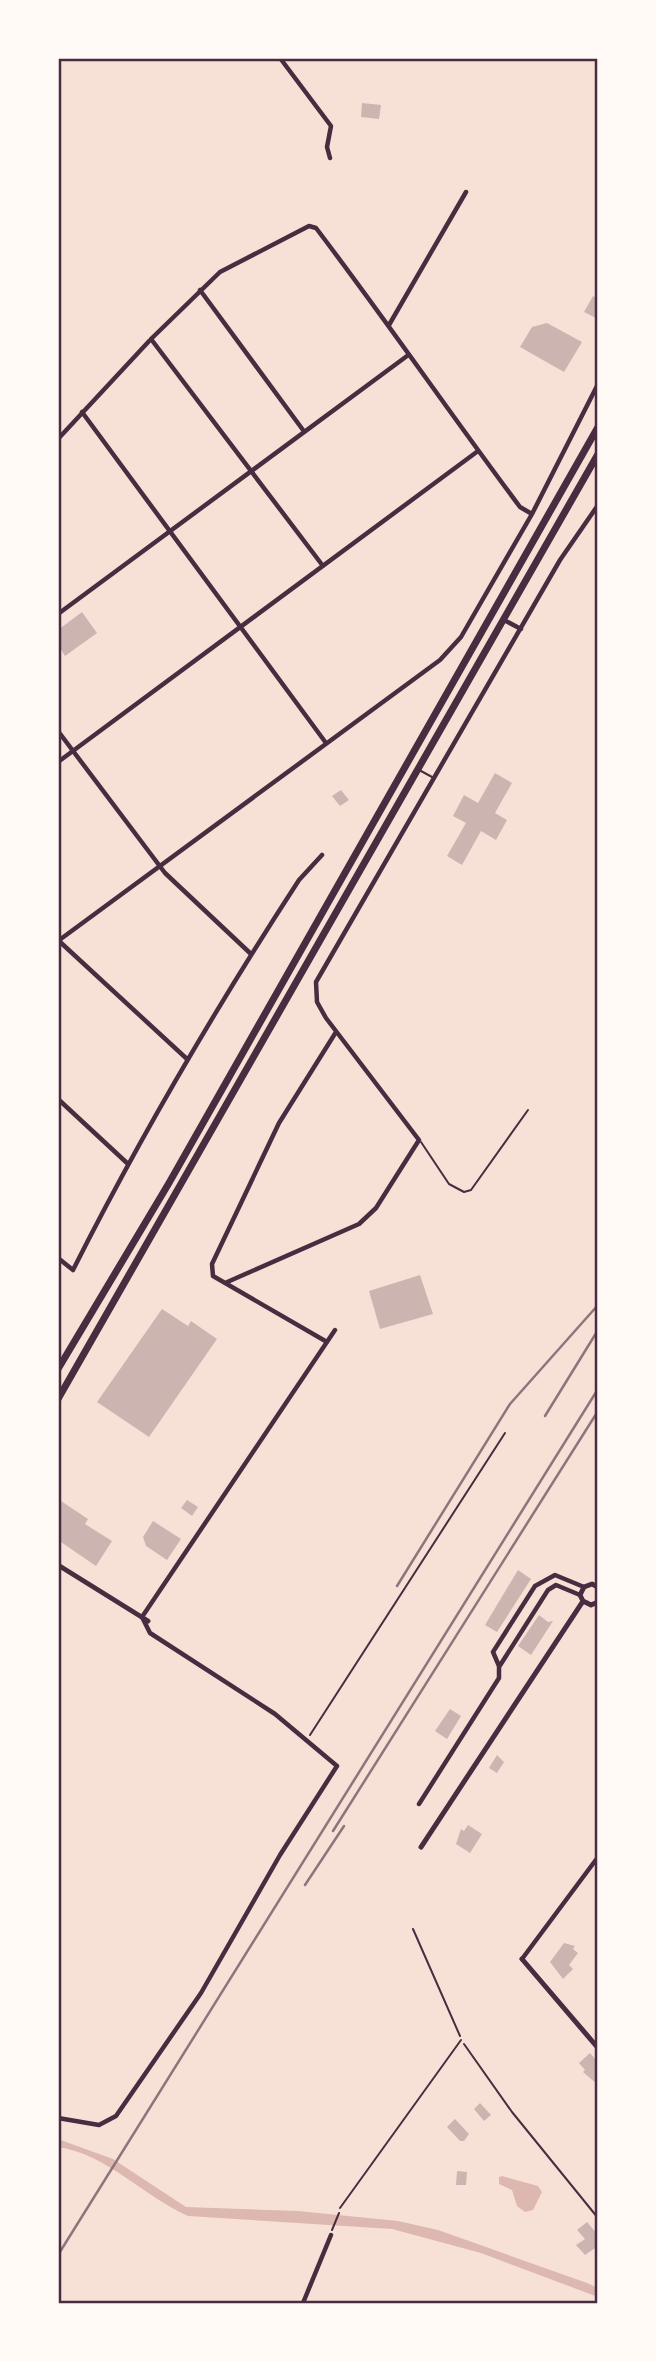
<svg xmlns="http://www.w3.org/2000/svg" width="656" height="2361" viewBox="0 0 656 2361" font-family="Manrope,sans-serif">
<style>
.water{fill:#dcb8b0}
.building{fill:#ccb4b1}
.lines{fill:none;stroke-linecap:round;stroke-linejoin:round}
.path{stroke:#4a2c40;stroke-width:2}
.service{stroke:#4a2c40;stroke-width:2}
.minor{stroke:#4a2c40;stroke-width:4.5}
.tertiary{stroke:#4a2c40;stroke-width:5}
.primary{stroke:#4a2c40;stroke-width:7}
.rail{stroke:#8f747c;stroke-width:2.5}
.neatline{fill:none;stroke:#4a2c40;stroke-width:2.5}
</style>
<rect width="100%" height="100%" fill="#f7e1d7"/>
<path class="water" d="M58,2139l55,20 73,48 112,4 100,10 40,9 149,53 11,5v9l-117,-44 -89,-24 -204,-13c-45,-20 -81,-62 -130,-69z
M502,2176l36,10 4,6 -9,18 -8,2 -8,-6 -5,-16 -13,-6v-7z"/>
<path class="building" d="M362,103l19,2 -2,14 -18,-2z
M593,296l5,3v20l-14,-7z
M547,323l35,19 -18,30 -44,-25 12,-20z
M82,612l15,21 -32,23 -7,-11v-15z
M495,773l17,10 -17,30 12,7 -11,20 -15,-9 -19,34 -15,-9 19,-33 -13,-7 11,-21 14,8z
M341,790l8,10 -9,6 -8,-10z
M420,1275l13,39 -53,15 -11,-38z
M162,1309l26,17 3,-5 26,18 -68,98 -52,-35z
M58,1499l30,20 -3,5 27,17 -16,25 -38,-26z
M187,1500l11,7 -6,9 -11,-8z
M153,1521l28,18 -14,21 -21,-14 -3,-9z
M518,1570l13,9 -34,53 -12,-7z
M539,1615l9,7 5,-1 -22,34 -13,-9z
M450,1709l11,7 -14,23 -12,-8z
M497,1755l7,7 -7,11 -8,-5z
M468,1825l14,9 -12,19 -14,-9 5,-15 3,2z
M564,1943l11,3 -2,3 5,4 -9,12 4,4 -10,10 -13,-17z
M590,2053l8,9v23l-15,-13 2,-2 -6,-7z
M480,2103l11,12 -7,6 -10,-12z
M455,2119l14,15 -5,7h-4l-13,-14z
M457,2171l10,1 -1,13h-10z
M587,2222l11,13v11l-13,9 -9,-10 9,-6 -8,-9z"/>
<g class="lines">
<path class="path" d="M413,1929l47,107
M464,2044l48,68 86,106
M332,2230l7,-17"/>
<path class="service" d="M421,771l11,6
M421,1142l28,42 15,8 7,-2 57,-80
M310,1735l195,-302
M340,2208l121,-168"/>
<path class="minor" d="M280,58l51,68 -4,21 3,11
M200,290l103,140
M389,325l77,-133
M151,339l172,227
M82,412l244,331
M58,439l93,-100 69,-67 89,-46 7,2c70,92 135,187 204,279l12,7
M58,614l349,-258
M504,620l17,9
M58,731l107,142 86,81
M58,762l420,-311
M58,941l382,-281 21,-23 71,-123 66,-130
M59,941l128,118
M58,1099l69,64
M58,1258l15,12c68,-135 144,-264 226,-390l23,-25
M225,1283l134,-59 17,-16 43,-68 -93,-122 -9,-16 -1,-20 244,-422 38,-55
M327,1342l-114,-66 -1,-12 67,-141 57,-91
M499,1666l-6,-14 42,-66 20,-11 29,12
M419,1804l80,-126v-11l49,-77 8,-5 24,10
M522,1959l76,-102
M58,2118l41,7 17,-9 85,-123 79,-138 57,-89 -62,-52 -125,-81 -8,-16 193,-287
M303,2303l28,-68"/>
<path class="tertiary" d="M58,1565l90,56
M583,1601l-3,-6 4,-8 8,-3 6,3
M583,1601l8,4 7,-3
M421,1847l162,-246
M522,1959l76,89"/>
<path class="primary" d="M58,1369l111,-186 429,-756
M58,1399l540,-945"/>
<path class="rail" d="M545,1416l53,-86
M397,1586l113,-182 88,-99
M333,1831l265,-420
M305,1885l39,-59
M58,2255l540,-866"/>
</g>
<rect width="656" height="2361" fill="none" stroke="#fffaf5" stroke-width="119"/>
<rect x="60" y="60" width="536" height="2242" class="neatline"/>
</svg>
